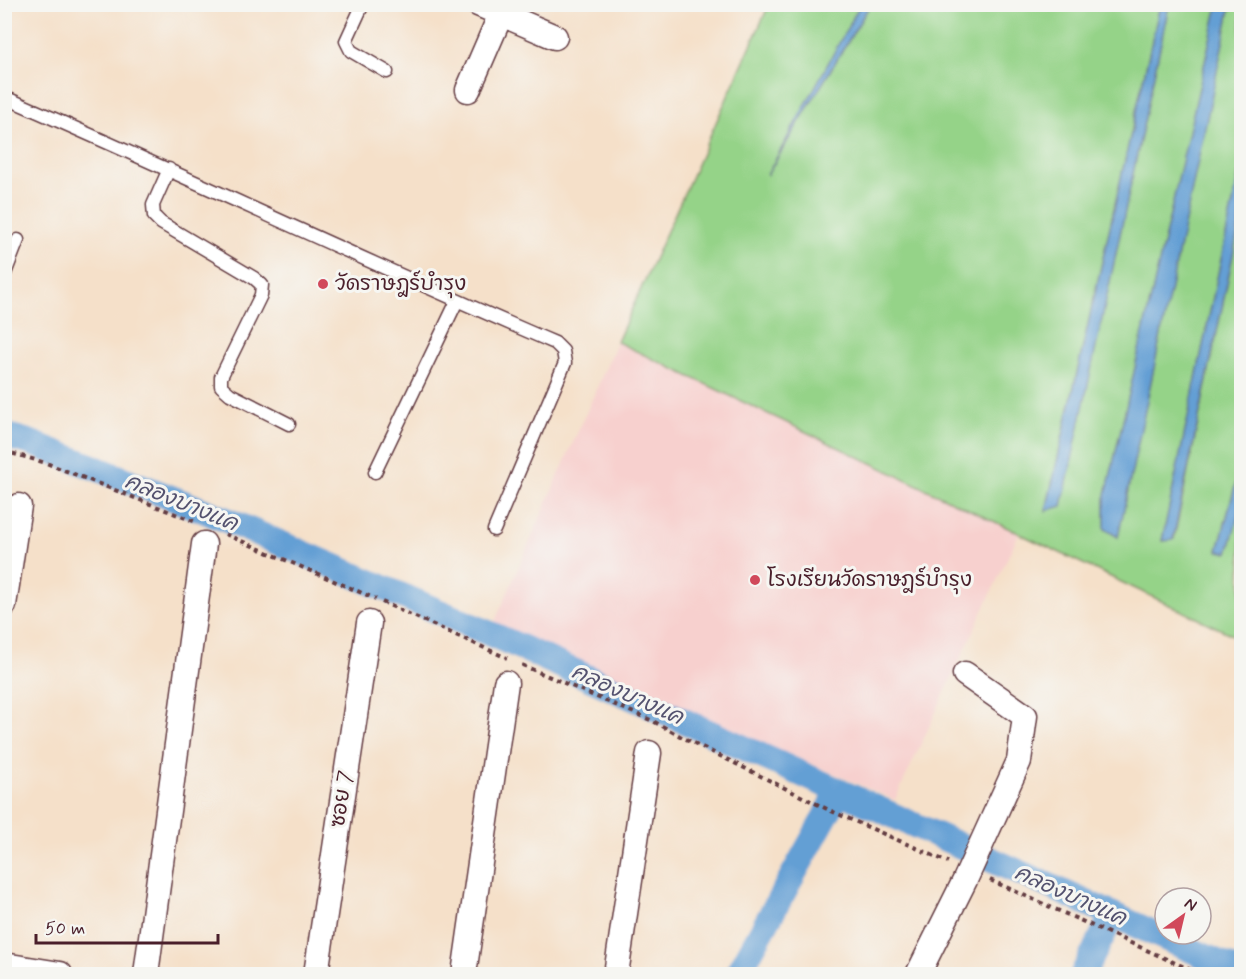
<svg xmlns="http://www.w3.org/2000/svg" width="1246" height="979" viewBox="0 0 1246 979" font-family="Mynerve,'Playpen Sans Thai',sans-serif">
<style>
.built{fill:#f7d0ce}
.green{fill:#95d388;stroke:#70795a;stroke-width:1.5}
.water{fill:#639fd4;stroke:#565f80;stroke-width:1.5}
.lines{fill:none;stroke-linecap:round;stroke-linejoin:round}
.canal{stroke:#639fd4;stroke-width:26}
.service-casing{stroke:#643c43;stroke-width:15}
.minor-casing{stroke:#643c43;stroke-width:27}
.path{stroke:#643c43;stroke-width:4;stroke-dasharray:4.5 4.5;stroke-linecap:butt}
.service{stroke:#fff;stroke-width:12}
.minor{stroke:#fff;stroke-width:24}
.poi-dot{fill:#d1495b;stroke:#f6f6f2;stroke-width:2}
.labels{text-anchor:middle;dominant-baseline:central;stroke-width:6;stroke-linejoin:round;paint-order:stroke}
.poi-label{font-size:21px;fill:#4a1f2b;stroke:#f6f6f2;text-anchor:start}
.street-label{font-size:21px;fill:#4a1f2b;stroke:#f6f6f2}
.water-label{font-size:22px;font-style:italic;fill:#54526f;stroke:#f6f6f2}
</style>
<rect width="100%" height="100%" fill="#f6f6f2"/>
<filter id="ink" filterUnits="userSpaceOnUse"><feTurbulence type="fractalNoise" baseFrequency=".0167" numOctaves="2"/><feDisplacementMap in="SourceGraphic" scale="12" xChannelSelector="R" yChannelSelector="G"/><feConvolveMatrix kernelMatrix="1 2 1 2 8 2 1 2 1" color-interpolation-filters="sRGB"/></filter>
<filter id="wash" filterUnits="userSpaceOnUse"><feTurbulence type="fractalNoise" baseFrequency=".008" numOctaves="4" result="noise"/><feDisplacementMap in="SourceGraphic" scale="24" xChannelSelector="R" yChannelSelector="G"/><feGaussianBlur stdDeviation="1.35" result="paint"/><feColorMatrix in="noise" values="0 0 0 0 0 0 0 0 0 0 0 0 0 0 0 0 0 1.4 0 .05"/><feComposite in="paint" operator="in"/></filter>
<g filter="url(#wash)">
<rect width="100%" height="100%" fill="#f5e0c9"/>
<path class="built" d="M617,342l402,191 -124,267 -402,-174z"/>
<path class="green" d="M769,5h91l-83,153 93,-153h290l-114,505 16,-4 107,-501h49l-113,494v30l13,8 113,-532h10v159l-79,377 12,-2 67,-322v246l-23,87 10,3 13,-47v133l-624,-297z"/>
<path class="water" d="M860,5h10l-103,170z
M1160,5h9l-107,501 -16,5z
M1218,5h13l-113,532 -13,-8v-30z
M1241,164v53l-68,323 -11,1z
M1241,463v43l-13,47 -10,-2z"/>
<g class="lines">
<path class="canal" d="M4,435l25,7 181,71 299,129 733,331
M738,974l101,-182
M1083,974l30,-59"/>
</g>
</g>
<g filter="url(#ink)">
<g class="lines">
<g class="service-casing">
<path id="service" d="M363,4l-17,37 5,10 36,21
M4,97c185,80 366,167 551,246l8,8 2,12 -71,167
M169,169l-16,36 1,11 7,7 93,55 8,7 -1,10 -40,82v9l9,8 59,30
M4,276l14,-36
M375,472l82,-171"/>
</g>
<g class="minor-casing">
<path id="minor" d="M478,4l77,33
M468,90l33,-76
M4,605l15,-99
M4,965l56,9
M146,974l58,-430
M316,974l53,-351
M464,974l42,-291
M616,974l33,-221
M918,974l47,-94 54,-119 6,-45 -60,-42"/>
</g>
<path class="path" d="M4,451l42,12 150,59
M225,534l151,65
M382,602l125,56
M522,665l131,56 27,15 149,74 119,52
M990,880l210,94"/>
<use href="#service" class="service"/>
<use href="#minor" class="minor"/>
</g>
</g>
<g class="poi-dot">
<circle cx="323" cy="284" r="6"/>
<circle cx="755" cy="580" r="6"/>
</g>
<g class="labels">
<g class="poi-label">
<text x="335" y="284">วัดราษฎร์บำรุง</text>
<text x="767" y="580">โรงเรียนวัดราษฎร์บำรุง</text>
</g>
<g class="street-label">
<text transform="translate(342 799) rotate(-81)">ซอย 7</text>
</g>
<g class="water-label">
<text transform="translate(181 503) rotate(22)">คลองบางแค</text>
<text transform="translate(627 695) rotate(24)">คลองบางแค</text>
<text transform="translate(1070 896) rotate(24)">คลองบางแค</text>
</g>
</g>
<rect width="1246" height="979" fill="none" stroke="#f6f6f2" stroke-width="24"/>
<g transform="translate(1183 916) rotate(34)"><circle r="28" fill="#f6f6f2" stroke="#b1a0a2" stroke-width="1.5"/>
<path d="M0-4.5L10 22L0 15L-10 22Z" fill="#d1495b"/>
<text y="-9" font-size="16" font-weight="bold" text-anchor="middle" fill="#4a1f2b">N</text>
</g>
<path d="M36 934v9h182v-9" fill="none" stroke="#4a1f2b" stroke-width="3"/>
<text x="45" y="934" font-size="18" fill="#4a1f2b" stroke="#f6f6f2" stroke-width="4.5" paint-order="stroke">50 m</text>
</svg>
